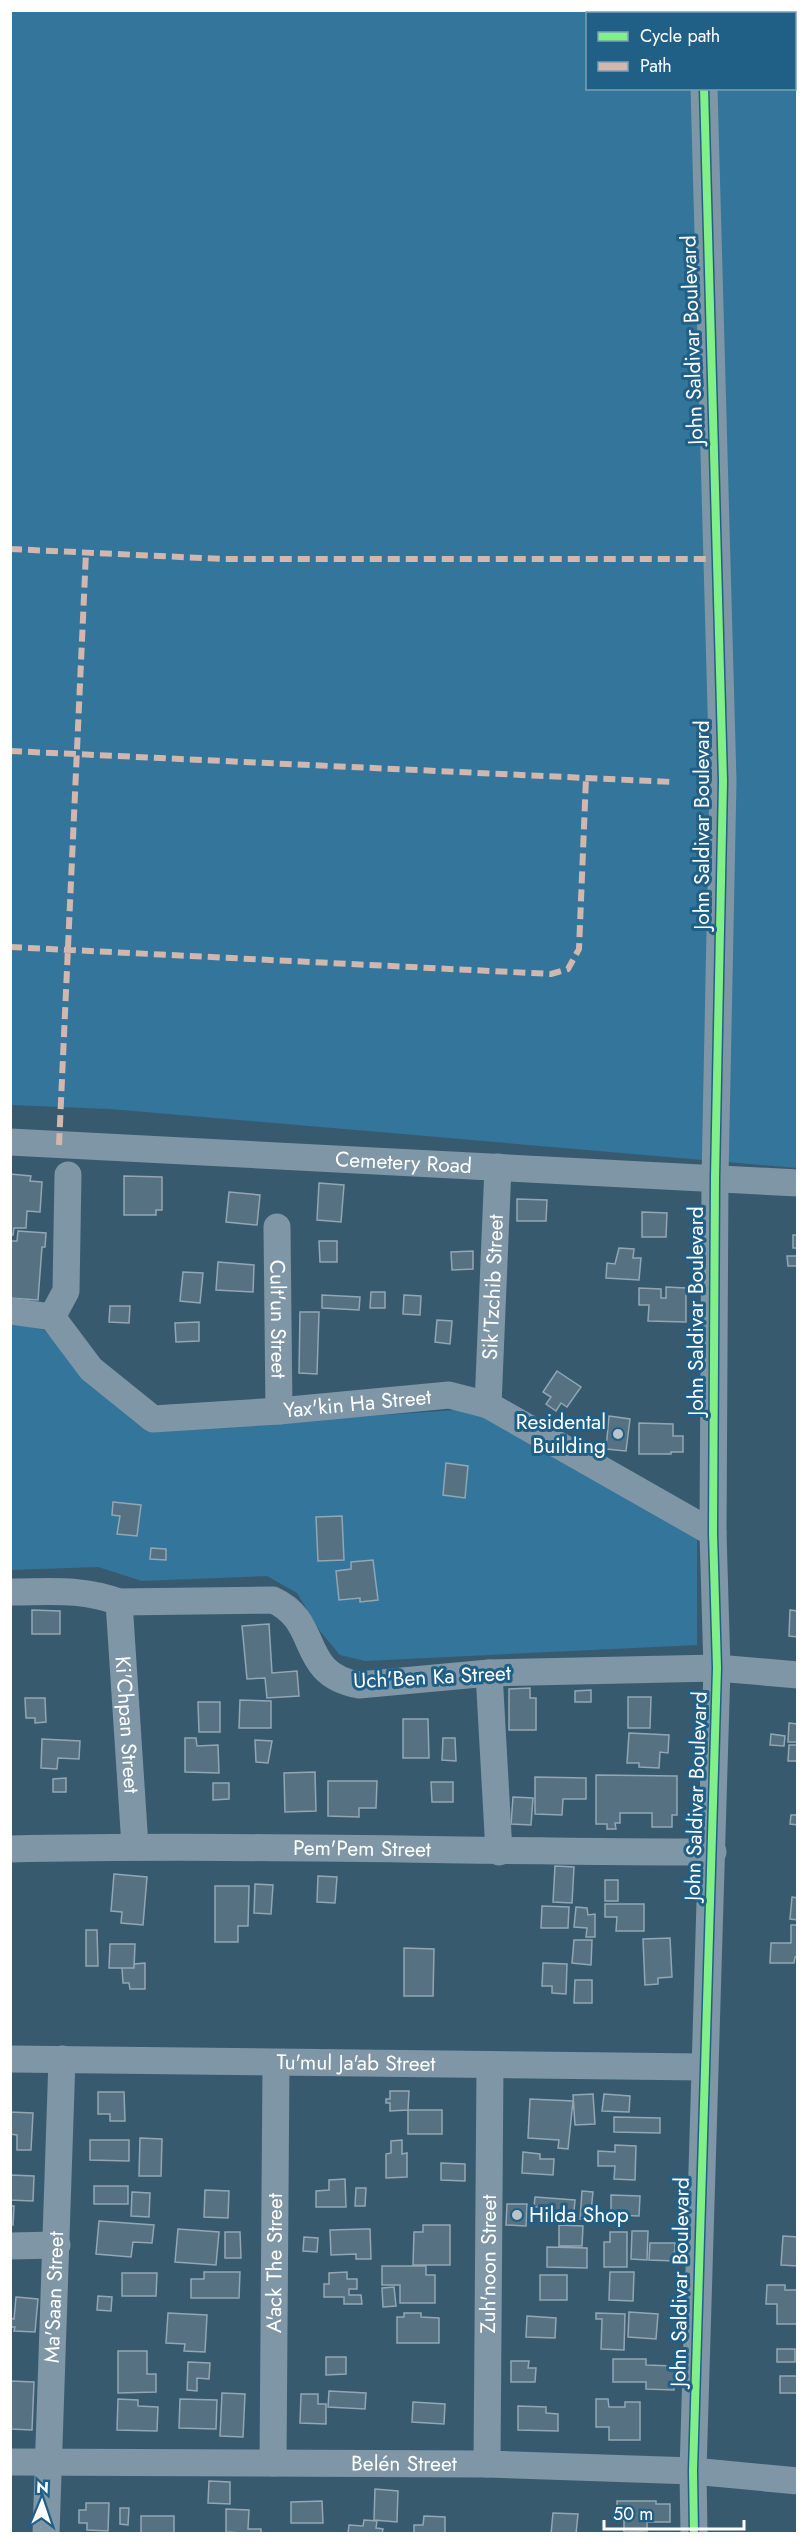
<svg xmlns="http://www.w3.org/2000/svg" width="808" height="2544" viewBox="0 0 808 2544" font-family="Jost,sans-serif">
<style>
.green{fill:#33759b;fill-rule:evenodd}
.building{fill:#567181;stroke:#92a6b3;stroke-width:1.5}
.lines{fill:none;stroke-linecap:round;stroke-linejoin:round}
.minor{stroke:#7e96a5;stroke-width:27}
.quiet{stroke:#d1b7ad;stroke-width:6;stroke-dasharray:12 6;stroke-linecap:butt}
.cycleway-casing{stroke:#216086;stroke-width:11}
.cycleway{stroke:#82f089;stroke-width:8}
.poi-dot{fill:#b9c5cd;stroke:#216086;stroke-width:2}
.labels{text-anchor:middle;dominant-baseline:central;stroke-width:6;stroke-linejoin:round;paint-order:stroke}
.street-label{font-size:21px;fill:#fff;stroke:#216086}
.poi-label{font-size:21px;fill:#fff;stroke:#216086;text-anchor:end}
</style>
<rect width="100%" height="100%" fill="#385a6f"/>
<path class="green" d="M11,11h786v1157l-687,-59 -99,-4zM588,14h206v74h-206z
M11,1323l33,7 83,82 27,19 317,-22 226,128v108l-332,16 -25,-6 -20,-24 -23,-38 -30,-17 -125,5 -44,-14 -87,3z"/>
<path class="building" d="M10,1174l21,2 -1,5 12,1 -2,30 -13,-1 -1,17h-12l-1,7h-3z
M124,1176l38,1v33h-6v5h-32z
M319,1183l25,2 -3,37 -24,-2z
M229,1192l31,3 -3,30 -31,-3z
M517,1199l30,1 -1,21h-29z
M642,1212l25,1 -1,24h-24z
M18,1231l28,2 -1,14h-3l-4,53 -28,-2v-57h7z
M793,1235h5v20l-1,-7h-4z
M319,1241h18v21h-17z
M619,1248l15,1 -1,9h8l-2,22 -33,-2 1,-15 8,1z
M473,1251v18l-21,1 -1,-18z
M787,1256h11v10h-10z
M218,1262l36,3 -1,27 -37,-2z
M183,1272l20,1 -3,30 -20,-2z
M666,1287l20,1v34l-38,-1 1,-16h-10v-17l22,1v9h5z
M371,1292h14v16h-15z
M322,1295l38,2 -1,13 -37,-2z
M404,1295l17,1 -1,19 -17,-1z
M110,1306h20l-1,17 -20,-1z
M300,1312h19l-2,62 -18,-1z
M437,1320l15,1 -2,23 -15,-2z
M199,1322v19l-23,1 -1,-19z
M557,1371l24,16 -14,20 -6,-4 -5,8 -10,-7 5,-7 -8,-5z
M609,1416l21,3 -4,32 -20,-2z
M639,1423l34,1v12h10v16h-12v2h-32z
M446,1463l22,3 -3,32 -22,-3z
M113,1502l28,3 -4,31 -20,-2 3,-18 -8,-1z
M342,1516l2,44 -26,1 -2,-44z
M151,1548l15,1v11l-16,-1z
M373,1560l5,40 -18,2v-4l-21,2 -3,-29 15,-2v-7z
M32,1610l28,1v23h-28z
M790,1610l8,1v26l-9,-1z
M269,1624l3,49 25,-2 2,25 -32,2 -2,-20 -18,1 -5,-53z
M530,1688v10h6v32h-27v-41z
M591,1690v12h-16v-11z
M628,1697h23l-1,31h-22z
M25,1698h20l1,24 -11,1v-5h-9z
M240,1700l31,1v27h-32z
M198,1702h22v30h-21z
M403,1719h25l1,39h-26z
M789,1723l9,1v18h-10z
M629,1733l40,2 -1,18 -8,-1 -1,16 -20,-1v-4h-12z
M771,1734l14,2 -1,10 -14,-1z
M185,1738h11l1,8 21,-1 1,28 -34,-1z
M443,1738h12l1,23 -14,-1z
M42,1739l38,2 -1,18 -21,-1 -1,11 -16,-1z
M255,1740l17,1 -4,22 -12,-1z
M789,1745h9v16h-10z
M315,1772l1,39 -31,1 -1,-39z
M596,1775l81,1v39h-5v12h-20v-14h-32v10h-5l1,6h-9v-5h-11z
M535,1777l51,1v21h-23l-1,16 -27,-1z
M66,1778v14h-13v-13z
M328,1781h49l-1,27h-17v9l-31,-1z
M431,1782h22v20h-21z
M213,1783h16v16l-16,1z
M513,1797l20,1 -2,27 -20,-1z
M791,1815h7v10l-8,-1z
M555,1866l19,1 -2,36 -19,-1z
M114,1874l33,3 -4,48 -22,-2 1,-11 -11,-1z
M318,1876l19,1 -2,26 -18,-1z
M605,1880h13v21h-13z
M255,1884l18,1 -2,29 -17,-1z
M215,1886h34l-1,40h-10v16h-23z
M792,1897l6,1v22l-8,-1z
M605,1904h39v27h-28l1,-14h-12z
M542,1906l27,1 -1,21h-27z
M576,1907l11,1 1,7 7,-1v23h-9l1,-9 -13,-1z
M791,1925h7v32h-3l-1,6h-24l1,-20h20z
M86,1930h11l1,36h-12z
M670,1938l2,39 -14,1v6l-13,1 -2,-46z
M574,1940h18l-1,25 -19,-2z
M110,1944h25l-1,24h-25z
M404,1948l30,1 -1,47h-29z
M145,1963v26h-15l-1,-6h-6l-1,-15h12v-4z
M543,1963l24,1 -1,30 -14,-1v-7h-10z
M575,1980h17v23h-18z
M390,2091h19l-1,19 -18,1v-8h-4v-4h4z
M98,2092h26l1,29h-15v-7h-12z
M593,2094l2,30 -20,1 -2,-30z
M604,2094l26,2 -1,16 -27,-1z
M530,2099l43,2 -5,48 -10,-1 1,-8 -31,-2z
M408,2110h34v24h-34z
M10,2112l23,1 -2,37h-14v-15l-7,-1z
M614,2117l46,1v15l-46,-1z
M140,2138l22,1 -1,37h-22z
M90,2140h39v21l-39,-1z
M402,2140v14l5,-1v24l-21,1v-24l5,-1v-12z
M615,2145l21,1 -1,34 -21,-1 1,-13h-17v-15l17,1z
M523,2152l17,2v5h14l-1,16 -31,-2z
M441,2163l24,1v17l-24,-1z
M10,2175l24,1 -1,25 -23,-1z
M345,2179l1,28h-30v-16l13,-1v-10z
M94,2186h34v18h-34z
M356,2188h10l-1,18h-10z
M205,2190l24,1 -1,27 -24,-1z
M582,2191l11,1 -3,28 -10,-1z
M132,2192l18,1 -1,24 -18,-1z
M611,2195l29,1 -1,20 -28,-1z
M535,2197l40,3 -2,22 -34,-2 1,-13h-6z
M507,2204h20l-1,22 -20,-1z
M10,2206h4l-1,19h-3z
M99,2221l55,4 -2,18 -19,-1 -2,15 -35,-3z
M423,2225h27v40h-37l1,-33h9z
M559,2225l24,1 -1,20h-23z
M178,2229l41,3 -3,33 -41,-3z
M364,2229h6l1,30h-15v-5l-25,1 -1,-25z
M632,2231h16l-1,29 -16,-1z
M225,2232h15l1,26h-16z
M610,2232h17v35h-23v-25h6z
M783,2236l15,1v29l-17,-1z
M304,2237l14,1 -1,14 -14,-1z
M650,2243h25l-1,18 -25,-1z
M547,2247l40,1v20l-40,-1z
M382,2266h44v9h9v28h-35v-18h-18z
M204,2272h36l-1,26h-48v-19h13z
M347,2272v7h10v10h-8v6h12l1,9h-18v-7h-20v-13h5v-11z
M610,2272h24l-1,29 -24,-1z
M122,2273h35l-1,23h-34z
M540,2275h27v25h-27z
M767,2285h18v5h13v34h-21v-20h-11z
M394,2287l2,19 -13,1 -1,-19z
M98,2296l14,1 -1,14 -14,-1z
M16,2297l22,2 -3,33 -21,-1 1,-4h-5v-9l4,1z
M629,2312l29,2 -2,25 -28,-2z
M168,2313l39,2 -2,37 -21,-1 1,-7 -19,-1z
M404,2313h17v4l18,1v25h-42v-26h7z
M596,2313l29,1 -1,36 -23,-1 1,-30h-6z
M527,2316l29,2 -1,20 -29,-1z
M777,2349h18v13h-18z
M118,2351h29v23h9v18l-38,1z
M326,2357h20v17l-20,1z
M613,2359h33v6l28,1v24l-28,-1v-7h-33z
M511,2361h18l-1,7h8l-1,14h-24z
M188,2362l22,1 -1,16 -12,-1v13l-10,-1z
M780,2376h18v17h-18z
M10,2381l24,1 -2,48 -22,-1z
M329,2391l37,2 -1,16 -37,-2z
M222,2393l23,1 -2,43 -23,-1z
M301,2394h17v10h8v20l-26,-1z
M118,2399l20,1v6l20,1 -1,24 -40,-1z
M180,2399l37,1 -1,29 -37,-1z
M596,2399h12l1,8h16v-5h15v38h-31v-13h-13z
M413,2402l32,2 -1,20 -32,-2z
M518,2406l28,1v6l12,1v17l-40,-1z
M209,2481l21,1v22l-22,-1z
M375,2489l23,2 -1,31 -23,-2z
M322,2501l1,22h-32v-21z
M617,2501h39v3h14v18h-23v9l-23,1v-23h-7z
M86,2503h23l-1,28 -21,-1v-7h-8v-13h7z
M120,2508h9l-1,17 -8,-1z
M226,2509l23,1 -1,19h13v5l-35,-2z
M553,2513l25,1 -2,20h-25z
M141,2516h33v18h-33z
M424,2516l21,1v17h-31v-9h9z
M364,2520l13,1 -1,7 7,1 -1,5h-34l1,-9 14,1z"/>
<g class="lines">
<g class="minor">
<path d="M702,10v4"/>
<path id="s1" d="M10,1142l788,41"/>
<path id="s2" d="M277,1227l2,184"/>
<path id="s3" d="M10,1311l42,6 39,52 62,50 126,-8 170,-16 39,10 225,128"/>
<path d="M52,1317l14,-26 2,-116"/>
<path id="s4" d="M488,1405l10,-238"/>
<path d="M10,1592c40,0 71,-4 109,10l154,-2c49,22 24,74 86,85l130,-12 228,-5 81,7"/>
<path id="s5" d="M119,1602l16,244"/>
<path d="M489,1673l10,179"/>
<path id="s6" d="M10,1849c235,-5 469,3 703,3"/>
<path id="s7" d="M10,2059l694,8"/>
<path d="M10,2246l47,-1"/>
<path id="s8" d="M10,2462l477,2 206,7 105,10"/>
<path id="s9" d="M273,2463l3,-400"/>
<path id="s10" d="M487,2464l3,-399"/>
<path id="s11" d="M46,2534l16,-475"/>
<path d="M694,2534l-1,-63 24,-803 -4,-135 2,-355 8,-397 -19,-693"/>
</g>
<path class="quiet" d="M10,549l213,10h493
M10,751l662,31
M10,947l541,27 17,-5 11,-20 7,-171
M59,1145l27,-593"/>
<g class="cycleway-casing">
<path id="cycleway" d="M694,2534l-1,-63 24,-803 -4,-135 2,-355 8,-397 -19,-693"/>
</g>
<use href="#cycleway" class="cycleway"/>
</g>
<g class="poi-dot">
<circle cx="618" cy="1434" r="6"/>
<circle cx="517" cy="2215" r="6"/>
</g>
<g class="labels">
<g class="street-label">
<text transform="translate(692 340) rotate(-92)">John Saldivar Boulevard</text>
<text transform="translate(702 825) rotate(-90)">John Saldivar Boulevard</text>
<text stroke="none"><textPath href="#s1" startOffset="394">Cemetery Road</textPath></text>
<text stroke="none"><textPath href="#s4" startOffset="118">Sik'Tzchib Street</textPath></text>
<text transform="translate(696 1311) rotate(-90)">John Saldivar Boulevard</text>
<text stroke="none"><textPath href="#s2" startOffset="92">Cult'un Street</textPath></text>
<text stroke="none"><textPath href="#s3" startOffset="392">Yax'kin Ha Street</textPath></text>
<text transform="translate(432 1677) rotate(-3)">Uch'Ben Ka Street</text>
<text stroke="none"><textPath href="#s5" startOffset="123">Ki'Chpan Street</textPath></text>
<text transform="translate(696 1796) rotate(-88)">John Saldivar Boulevard</text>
<text stroke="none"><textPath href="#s6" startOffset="352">Pem'Pem Street</textPath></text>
<text stroke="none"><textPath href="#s7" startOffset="346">Tu'mul Ja'ab Street</textPath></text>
<text stroke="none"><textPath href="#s9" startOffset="200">A'ack The Street</textPath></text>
<text stroke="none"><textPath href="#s10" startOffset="200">Zuh'noon Street</textPath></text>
<text transform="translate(680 2282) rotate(-89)">John Saldivar Boulevard</text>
<text stroke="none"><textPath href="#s11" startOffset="237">Ma'Saan Street</textPath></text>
<text stroke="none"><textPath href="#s8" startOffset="394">Belén Street</textPath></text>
</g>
<g class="poi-label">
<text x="606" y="1422">Residental<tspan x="606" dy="24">Building</tspan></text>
<text x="529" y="2215" text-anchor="start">Hilda Shop</text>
</g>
</g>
<rect width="808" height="2544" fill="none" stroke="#ffffff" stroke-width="24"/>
<rect x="586" y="12" width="210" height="78" fill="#216086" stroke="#7aa0b6" stroke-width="1.5"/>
<rect x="598" y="32" width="30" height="9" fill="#82f089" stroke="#7aa0b6" stroke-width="1.5"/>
<text x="640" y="42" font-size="18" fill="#ffffff">Cycle path</text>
<rect x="598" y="62" width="30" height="9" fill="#d1b7ad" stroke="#7aa0b6" stroke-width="1.5"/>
<text x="640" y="72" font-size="18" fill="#ffffff">Path</text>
<g transform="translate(42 2502) rotate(2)" stroke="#216086" stroke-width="4.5" paint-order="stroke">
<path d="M0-4.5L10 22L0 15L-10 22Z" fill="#ffffff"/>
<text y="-9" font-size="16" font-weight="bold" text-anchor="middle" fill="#ffffff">N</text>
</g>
<path d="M604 2520v9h140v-9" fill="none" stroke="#ffffff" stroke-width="3"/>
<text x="613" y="2520" font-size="18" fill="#ffffff" stroke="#216086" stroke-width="4.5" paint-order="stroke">50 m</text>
</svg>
